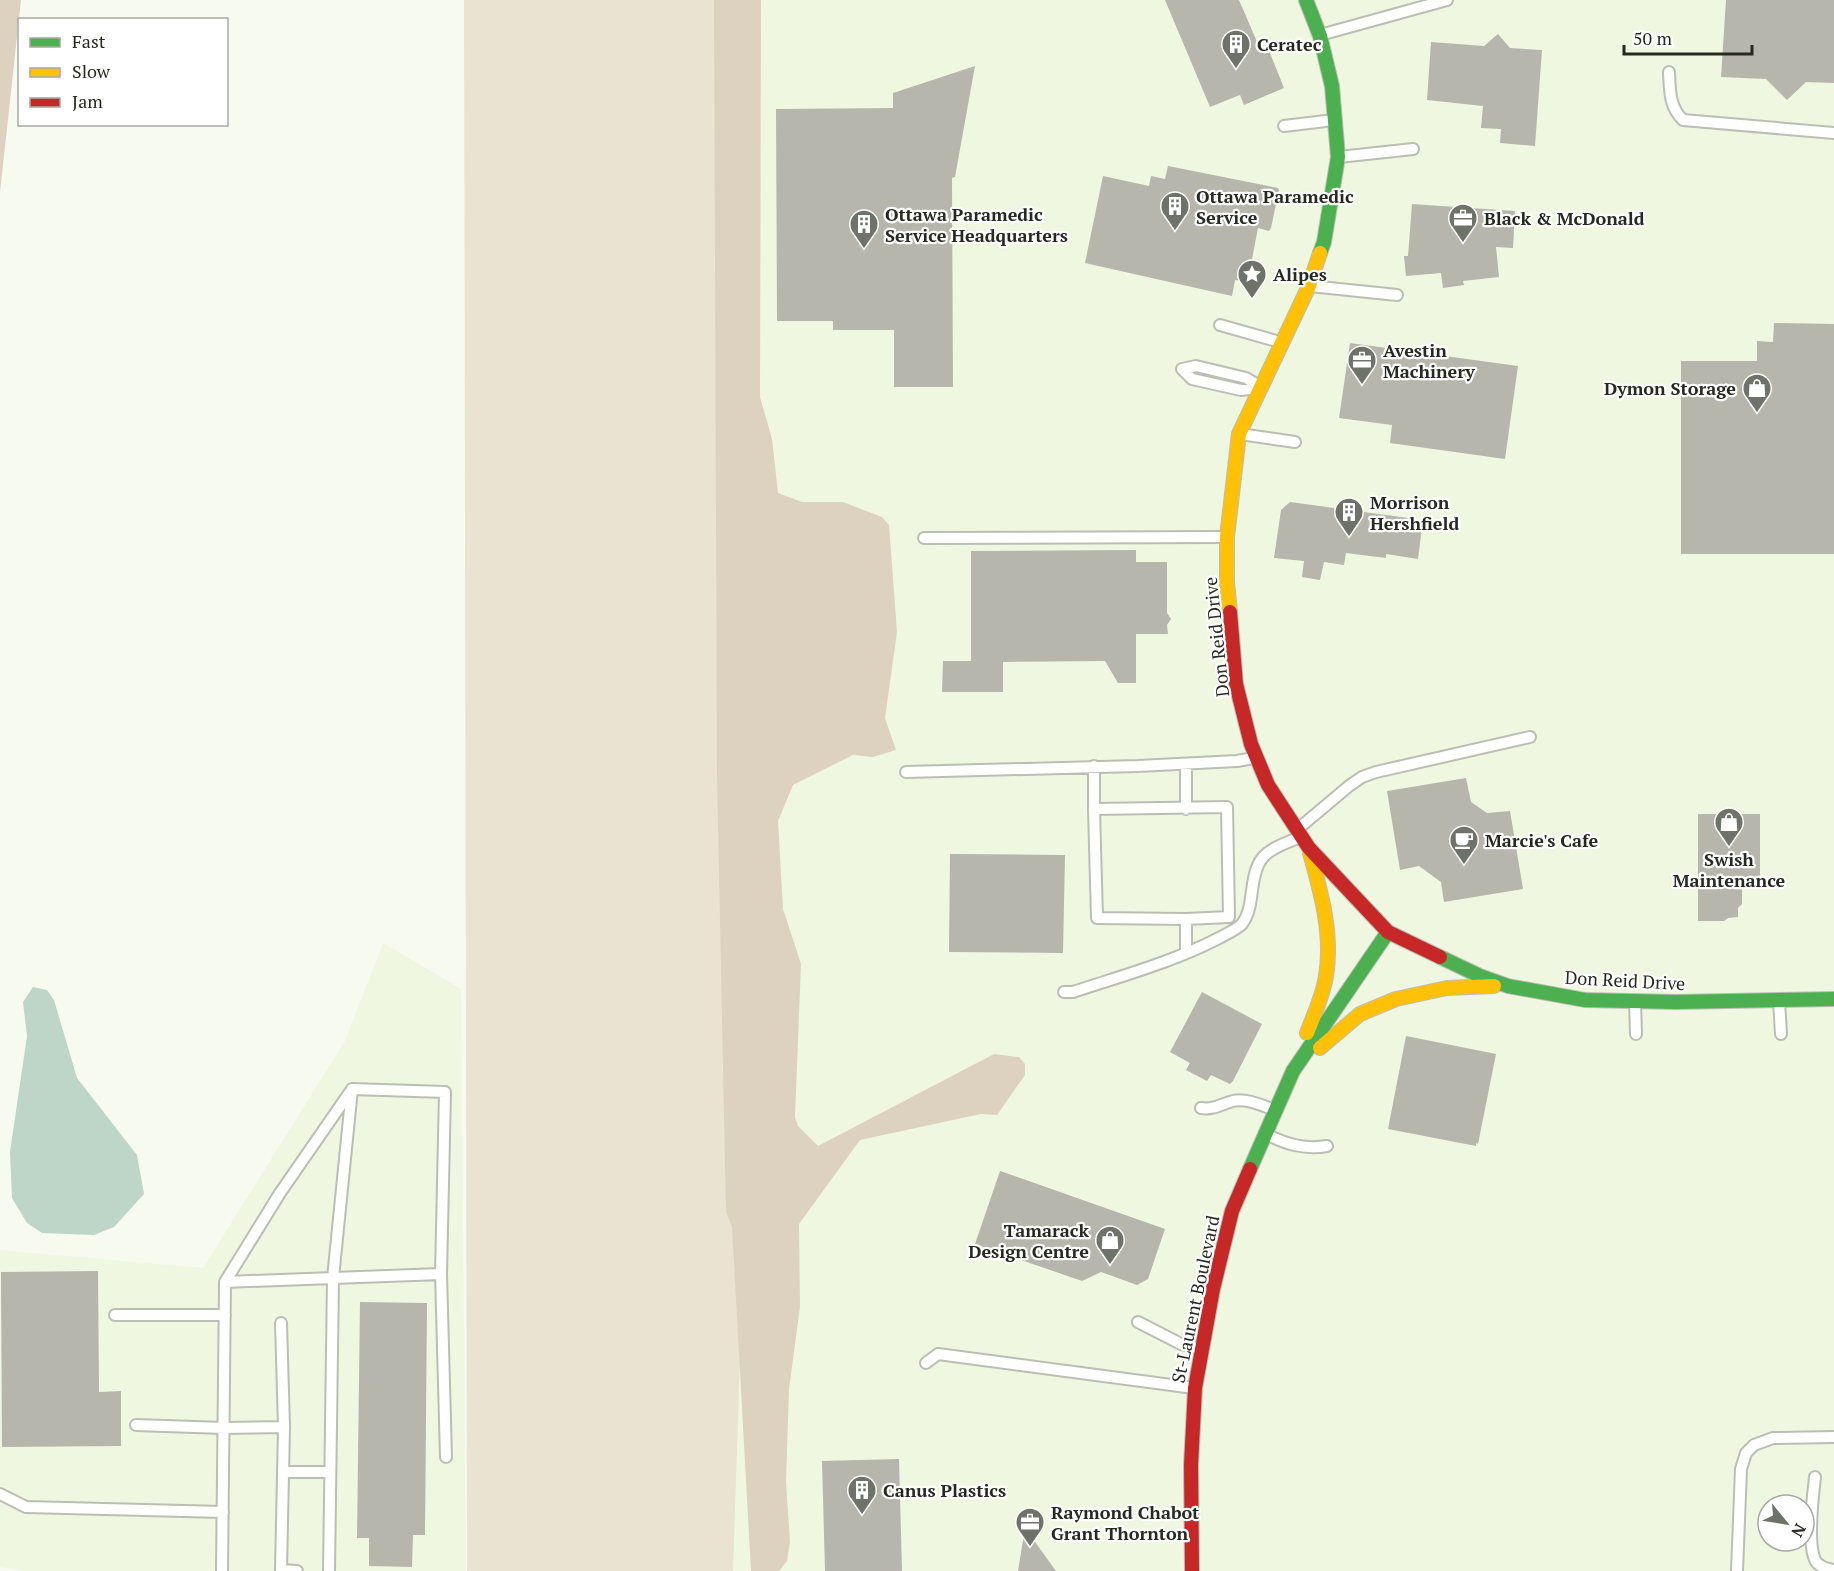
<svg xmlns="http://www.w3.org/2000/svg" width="1834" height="1571" viewBox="0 0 1834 1571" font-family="'PT Serif',serif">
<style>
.built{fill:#f0f7e0;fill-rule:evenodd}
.green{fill:#eae3d2}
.forest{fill:#dcd2bf}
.water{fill:#bdd6c7}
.building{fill:#b6b6ac}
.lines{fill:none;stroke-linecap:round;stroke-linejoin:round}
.lane-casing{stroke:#bbbeb4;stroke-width:14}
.fast-casing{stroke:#bbbeb4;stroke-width:16}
.slow-casing{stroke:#bbbeb4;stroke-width:16}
.jam-casing{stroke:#bbbeb4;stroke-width:16}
.lane{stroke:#fefefd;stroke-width:10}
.fast{stroke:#4caf50;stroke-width:14}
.slow{stroke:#ffc107;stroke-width:14}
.jam{stroke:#c62828;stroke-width:14}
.labels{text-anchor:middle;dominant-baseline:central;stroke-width:4.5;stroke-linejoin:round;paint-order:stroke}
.poi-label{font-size:18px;font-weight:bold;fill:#26291f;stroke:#fff;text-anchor:start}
.street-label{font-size:18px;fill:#26291f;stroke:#fff}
</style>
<rect width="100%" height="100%" fill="#f7faef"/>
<path class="built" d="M752,0h1082v1571h-1104zM1768,1505h36v36h-36z
M383,943l78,46 5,582h-443l-23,-4v-317l203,18 142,-227z"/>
<path class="green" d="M464,0h291l3,812 -25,759h-266z"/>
<path class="forest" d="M0,0h21l-21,192z
M714,0h47l-1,397 12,42 6,54 24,9h41l39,15 7,8 8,107 -12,86 11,32 -23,7 -20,-2 -60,30 -15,36 5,88 18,55 -6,153 3,9 20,20 176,-92 25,3 6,7v11l-28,40 -16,-1 -121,26 -61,84 1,83 -11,82 -3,93 4,60 -3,19 -8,10h-28l-19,-344 -6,-15 -9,-437z"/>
<path class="water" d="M33,987l14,3 7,10 23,78 60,77 7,39 -30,33 -20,8 -52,-2 -15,-10 -15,-25 -2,-46 17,-116 -4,-34z"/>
<path class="building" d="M1165,0h74l22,51 7,-3 16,40 -40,17 -4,-10 -30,12z
M1726,0h108v83l-28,-1 -19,18 -21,-21 -45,-2z
M1498,34l12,14 32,2 -7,96 -35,-3 1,-14 -20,-1 2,-22 -56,-6 4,-58 53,4z
M975,66l-20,111 -3,1 1,209h-59v-57h-61v-9h-56l-1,-212 117,-1v-15z
M1168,166l110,22 1,2 -8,38 -2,3 -11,-3 -10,52 -2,2 -11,-2 -3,16 -147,-33 18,-87 46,10 2,-10 14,3z
M1412,204l103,7 -2,37 -17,-1 3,30 -36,4 1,4 -21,3 -2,-15 -35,3 -2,-20h4z
M1774,323l60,1v230h-153v-193h76v-20l16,1z
M1350,343l168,23 -13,93 -115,-16 2,-18 -53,-7z
M1290,502l133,18 -5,39 -32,-5v4l-40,-5 -2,12 -20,-3 -4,18 -18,-3 2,-16 -30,-3 7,-48z
M1136,550v12h31v51l4,6 -4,6 1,9h-32v49h-18l-13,-22 -102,1v30h-61l1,-31h28v-110z
M1466,778l5,24 16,11 23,-2 13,78 -79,13 -3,-20 -22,-16 -19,4 -13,-79z
M1698,814h62v67h-18v23l-4,4v9l-10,1 -4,3h-26z
M950,854l115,1 -2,98 -114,-1z
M1202,992l60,32 -29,57 -3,3 -19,-9 -4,6 -21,-11 4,-7 -20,-11z
M1406,1036l90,18 -18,90 -2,-1v3l-88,-17z
M1000,1171l165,58 -17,50 -11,6 -36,-13 -19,9 -107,-37z
M98,1271l1,121 22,-1v55l-119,1 -1,-175z
M360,1302l67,1 -2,232h-12l-1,32 -43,-1v-28h-12z
M899,1459l3,112h-77l-3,-110z
M1025,1528l31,43h-38z"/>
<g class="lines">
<g class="lane-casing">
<path id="lane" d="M1320,35l127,-35
M1669,72c1,19 0,34 14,48l151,13
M1284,126l50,-6
M1339,157l74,-8
M1310,286l87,9
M1220,325l60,17
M1182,369l10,10 49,11 16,-2
M1182,369l14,-3 50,12 15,9
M1240,434l55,8
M924,538l302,-1
M1186,764v45
M1094,766v43
M906,772l232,-6 99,-5 17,-3
M1227,807l2,110 -43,2 -89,-1 -3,-109z
M1299,828l50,-42 13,-9 14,-5 154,-35
M1186,919v34
M1064,992h9c48,-16 100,-30 146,-54 7,-4 17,-8 23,-14 6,-8 8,-17 9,-26 5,-42 10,-46 50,-61
M1635,1001l1,33
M1779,1001l2,33
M352,1089l93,3 -4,182 -108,4z
M1201,1108c13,2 20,-4 32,-7 14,-3 30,5 42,9
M1266,1134c20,10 39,16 61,12
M441,1274l5,183
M225,1282l108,-4 -4,293
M115,1315h110
M1138,1322l43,22 20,5
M281,1323l3,104
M926,1363l12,-9 256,34
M136,1425l88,3 60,-1 -3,143 16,1
M283,1472h47
M1815,1477c-2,18 -9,72 2,86 5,5 10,6 17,7
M0,1494l26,13 197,5
M222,1571l3,-289 55,-89 70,-101
M1737,1571l4,-102 5,-16 8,-8 19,-7 61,-1"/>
</g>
<g class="fast-casing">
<path id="fast" d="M1306,0l14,36 12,50 6,71 -14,85 -4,11
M1440,957l40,19 28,10 77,14 91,2 158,-3
M1250,1169l43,-98 95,-139"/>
</g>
<g class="slow-casing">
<path id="slow" d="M1230,612l-3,-30v-45l12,-103 70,-148 11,-33
M1307,1033c7,-18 16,-37 19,-57 7,-41 -5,-84 -16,-123
M1320,1048l40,-34 36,-15 51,-11 47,-2"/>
</g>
<g class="jam-casing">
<path id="jam" d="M1230,612l6,72 15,60 17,41 41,63 79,84 52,25
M1192,1571l-1,-106 4,-77 18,-99 19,-78 18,-42"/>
</g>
<use href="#lane" class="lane"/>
<use href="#fast" class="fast"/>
<use href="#slow" class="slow"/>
<use href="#jam" class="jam"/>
</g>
<defs>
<g id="building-pin" transform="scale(1.5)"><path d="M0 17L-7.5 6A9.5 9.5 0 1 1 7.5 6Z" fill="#6f7268" stroke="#fff"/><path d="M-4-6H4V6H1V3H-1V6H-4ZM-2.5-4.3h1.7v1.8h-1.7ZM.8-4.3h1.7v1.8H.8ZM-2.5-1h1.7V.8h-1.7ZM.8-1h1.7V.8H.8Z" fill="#fff"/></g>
<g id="office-pin" transform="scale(1.5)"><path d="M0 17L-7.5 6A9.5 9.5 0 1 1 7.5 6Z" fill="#6f7268" stroke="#fff"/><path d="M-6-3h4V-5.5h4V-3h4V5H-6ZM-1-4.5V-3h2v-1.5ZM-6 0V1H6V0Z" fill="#fff"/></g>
<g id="sight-pin" transform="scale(1.5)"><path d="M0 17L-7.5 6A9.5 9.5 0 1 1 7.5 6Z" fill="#6f7268" stroke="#fff"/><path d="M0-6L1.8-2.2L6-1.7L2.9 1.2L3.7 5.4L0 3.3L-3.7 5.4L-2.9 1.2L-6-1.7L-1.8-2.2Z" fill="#fff"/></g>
<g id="shop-pin" transform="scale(1.5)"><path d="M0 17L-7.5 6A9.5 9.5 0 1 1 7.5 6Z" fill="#6f7268" stroke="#fff"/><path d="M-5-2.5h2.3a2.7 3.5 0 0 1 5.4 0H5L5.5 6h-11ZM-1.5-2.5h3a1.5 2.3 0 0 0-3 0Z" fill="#fff"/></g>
<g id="cafe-pin" transform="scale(1.5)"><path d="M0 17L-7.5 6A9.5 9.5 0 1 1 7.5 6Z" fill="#6f7268" stroke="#fff"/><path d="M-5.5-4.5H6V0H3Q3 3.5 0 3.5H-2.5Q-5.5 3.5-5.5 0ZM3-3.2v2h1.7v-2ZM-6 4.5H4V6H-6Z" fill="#fff"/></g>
</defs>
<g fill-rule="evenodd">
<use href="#building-pin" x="1236" y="44"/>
<use href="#building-pin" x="1175" y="206"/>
<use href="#office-pin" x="1463" y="218"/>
<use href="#building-pin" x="864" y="224"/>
<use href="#sight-pin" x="1252" y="274"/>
<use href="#office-pin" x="1362" y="360"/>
<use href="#shop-pin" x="1757" y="388"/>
<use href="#building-pin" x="1349" y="512"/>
<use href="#shop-pin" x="1729" y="822"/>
<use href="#cafe-pin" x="1464" y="840"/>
<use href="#shop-pin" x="1110" y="1240"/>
<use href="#building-pin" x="862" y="1490"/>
<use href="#office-pin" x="1030" y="1522"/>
</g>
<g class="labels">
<g class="poi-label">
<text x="1257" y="44">Ceratec</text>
<text x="1196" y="196">Ottawa Paramedic<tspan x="1196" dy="21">Service</tspan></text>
<text x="885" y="214">Ottawa Paramedic<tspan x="885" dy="21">Service Headquarters</tspan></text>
<text x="1484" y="218">Black &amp; McDonald</text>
<text x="1273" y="274">Alipes</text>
<text x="1383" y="350">Avestin<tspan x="1383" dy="21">Machinery</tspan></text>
<text x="1736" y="388" text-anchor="end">Dymon Storage</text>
<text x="1370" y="502">Morrison<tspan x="1370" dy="21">Hershfield</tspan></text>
<text x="1485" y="840">Marcie's Cafe</text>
<text x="1729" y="859" text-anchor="middle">Swish<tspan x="1729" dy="21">Maintenance</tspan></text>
<text x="1089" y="1230" text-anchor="end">Tamarack<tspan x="1089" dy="21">Design Centre</tspan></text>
<text x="883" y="1490">Canus Plastics</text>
<text x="1051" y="1512">Raymond Chabot<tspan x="1051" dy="21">Grant Thornton</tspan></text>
</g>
<g class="street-label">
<text transform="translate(1216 637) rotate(-96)">Don Reid Drive</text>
<text transform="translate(1625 980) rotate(3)">Don Reid Drive</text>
<text transform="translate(1195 1299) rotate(-78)">St-Laurent Boulevard</text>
</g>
</g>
<rect x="18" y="18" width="210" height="108" fill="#ffffff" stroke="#a8a9a5" stroke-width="1.5"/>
<rect x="30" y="38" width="30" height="9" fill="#4caf50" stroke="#a8a9a5" stroke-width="1.5"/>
<text x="72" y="48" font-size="18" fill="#26291f">Fast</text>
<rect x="30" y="68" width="30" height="9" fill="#ffc107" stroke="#a8a9a5" stroke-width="1.5"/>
<text x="72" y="78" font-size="18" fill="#26291f">Slow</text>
<rect x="30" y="98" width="30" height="9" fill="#c62828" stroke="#a8a9a5" stroke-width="1.5"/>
<text x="72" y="108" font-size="18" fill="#26291f">Jam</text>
<g transform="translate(1786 1523) rotate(120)"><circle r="28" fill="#ffffff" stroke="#a8a9a5" stroke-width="1.5"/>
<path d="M0-4.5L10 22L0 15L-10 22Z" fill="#6f7268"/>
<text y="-9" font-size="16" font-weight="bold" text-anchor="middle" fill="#26291f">N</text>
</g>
<path d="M1624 45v9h128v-9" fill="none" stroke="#26291f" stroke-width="3"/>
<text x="1633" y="45" font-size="18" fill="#26291f" stroke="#ffffff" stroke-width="4.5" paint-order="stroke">50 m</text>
</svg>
